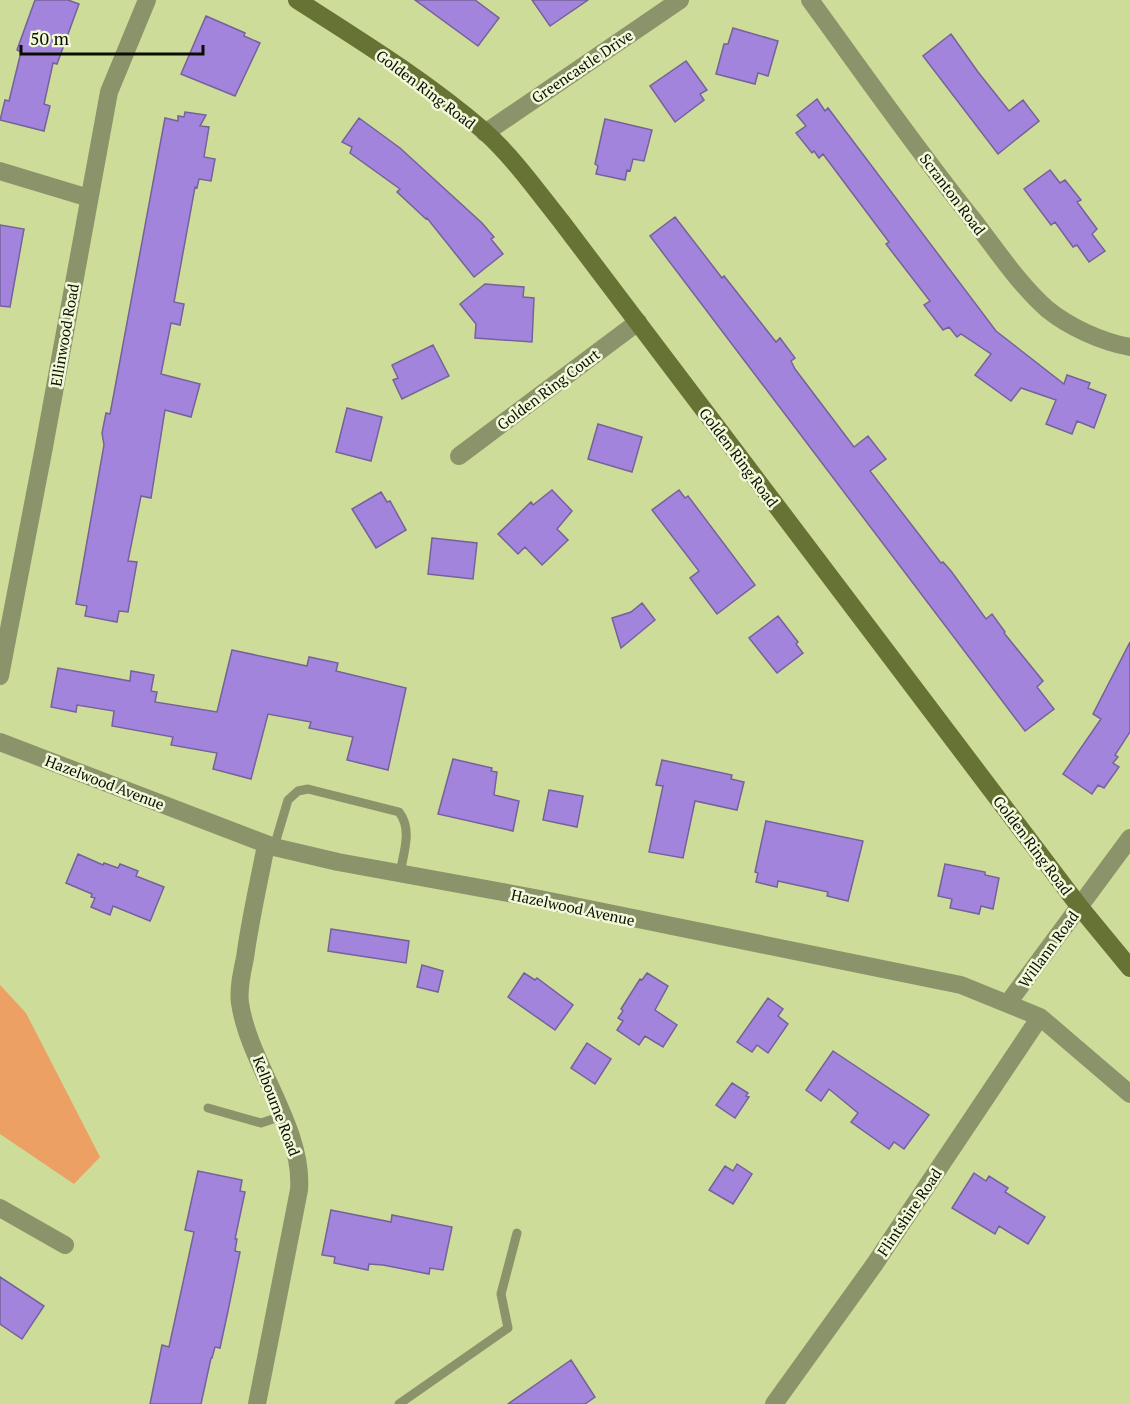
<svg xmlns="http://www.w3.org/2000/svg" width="1130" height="1404" viewBox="0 0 1130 1404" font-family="'PT Serif',serif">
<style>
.green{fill:#eca063}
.building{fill:#a284dd;stroke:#75629b;stroke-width:1.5}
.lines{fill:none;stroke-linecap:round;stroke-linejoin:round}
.lane{stroke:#8a936a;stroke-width:9}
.street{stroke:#8a936a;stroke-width:18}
.secondary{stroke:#677334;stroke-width:18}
.labels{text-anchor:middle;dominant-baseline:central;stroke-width:5;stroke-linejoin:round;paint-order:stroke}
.street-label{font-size:15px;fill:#0a0e00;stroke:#f1f9d8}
</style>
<rect width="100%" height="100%" fill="#cddc99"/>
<path class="green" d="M0,985l26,28 74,144 -26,27 -74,-50z"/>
<path class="building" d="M35,0h33l11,4 -22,60 -4,-1 -9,41 6,2 -6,25 -44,-11 5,-20 4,1 12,-49 -4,-2z
M415,0h60l24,18 -21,28z
M532,0h56l-38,26z
M206,16l39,17 -1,3 16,7 -25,53 -54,-22z
M733,28l45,13 -10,35 -10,-3 -3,11 -39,-10 8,-30h4z
M951,34l27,38 31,39 14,-11 16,21 -41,33 -75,-98z
M686,61l21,29 -7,4 4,6 -29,22 -25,-36z
M817,99l8,12 3,-3 168,223 68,53 3,-9 23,8 -2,5 18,7 -12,33 -17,-7 -5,13 -26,-10 10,-24 -35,-12 -10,13 -36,-26 16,-21 -30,-20 -4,3 -8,-10 -6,3 -19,-25 6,-4 -44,-57 3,-2 -66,-88 -4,4 -5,-7 -2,2 -16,-20 10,-7 -9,-11z
M185,112l21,3 -6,11 9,1 -5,30 11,2 -4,22 -12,-2 -2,9 -2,-1 -21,115 10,2 -4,21 -9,-2 -10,51 39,10 -9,33 -26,-7 -14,88 -10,-2 -13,65 9,1 -9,50 -9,-1 -2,11 -32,-6 2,-10 -11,-2 28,-159 -2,-12 4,-20 4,1 4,-21 51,-275 13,3v-5l6,1z
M359,118l41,30 82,75 12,14 -3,2 12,15 -29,23 -47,-59 -1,1 -29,-27 3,-3 -50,-36 2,-6 -10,-5z
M605,119l47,11 -8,31 -11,-2 -3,12 -3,-1 -2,10 -29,-6 2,-8 -3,-2z
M1050,170l10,13 5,-3 16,20 -4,2 20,27 -5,5 13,17 -16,11 -12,-17 -4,2 -18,-25 -4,3 -27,-36z
M675,217l47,61 2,-2 52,66 4,-4 15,20 -4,3 4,8 59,78 14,-11 18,23 -16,12 71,92 2,-1 8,9 35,48 6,-5 13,18 -1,1 39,48 -6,6 17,22 -29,22 -375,-495z
M0,225l24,4 -14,78 -10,-1z
M485,284l39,3 -1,10 11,1 -2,44 -57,-4 1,-14 -16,-20z
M433,345l16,31 -47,23 -9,-19 5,-2 -6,-13z
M347,408l35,9 -11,44 -35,-9z
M598,424l44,13 -10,35 -44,-13z
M552,490l20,21 -15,18 11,11 -26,25 -17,-18 -7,7 -20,-20 33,-32 2,3z
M679,490l6,8 3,-2 67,89 -38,29 -27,-36 9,-7 -47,-61z
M381,492l6,10 3,-1 16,29 -30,18 -24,-39z
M432,538l45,5 -4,36 -45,-5z
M642,603l13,17 -34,28 -9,-30 19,-6z
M778,616l20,26 -2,2 7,9 -26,20 -28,-35z
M1130,642v90l-15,23 3,2 -5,6 6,4 -15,21 -6,-3 -6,9 -29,-20 38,-55 -8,-5z
M232,650l75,16 2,-9 29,6 -2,8 70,17 -18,82 -41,-10 6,-23 -44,-9 2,-6 -43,-8 -17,65 -38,-10 4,-16 -46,-8 2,-8 -61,-11 2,-15 -37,-6 -1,7 -25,-5 7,-39 72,13 1,-10 23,4 -3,16 6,1 -2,10 62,10z
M453,759l39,9 -1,3 6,1 -3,23 25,6 -6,30 -75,-17z
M662,760l70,15 -1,4 13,3 -7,28 -42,-9 -12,57 -34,-6 14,-66 -7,-1z
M549,790l34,6 -6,31 -34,-7z
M766,821l97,20 -15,60 -21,-5 1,-4 -50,-11 -1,6 -21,-5 2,-9 -3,-1z
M78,854l25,11 1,-2 14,5 2,-4 18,7 -2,5 28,11 -13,32 -1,2 -37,-15 -3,9 -19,-8 4,-9 -4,-1 1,-3 -26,-11z
M945,864l40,8v3l14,3 -6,31 -12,-3 -2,8 -29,-6 2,-9 -14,-3z
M331,929l78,12 -3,22 -78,-12z
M422,965l21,6 -5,21 -21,-5z
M524,973l11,7 2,-2 36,27 -18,25 -47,-33z
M647,973l21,13 -13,24 22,15 -14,22 -18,-11 -6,9 -22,-15 6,-9 -5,-3 5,-7 -2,-2 19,-30 2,1z
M768,998l15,11 -5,7 10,8 -20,29 -11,-8 -5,7 -15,-10z
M587,1043l24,16 -16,25 -24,-16z
M833,1051l96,64 -25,34 -10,-7 -5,7 -38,-27 7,-9 -29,-24 -8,12 -15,-11z
M732,1083l16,10 -2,3 3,1 -14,21 -19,-13z
M737,1164l15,10 -19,30 -24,-14 16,-24 8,5z
M198,1171l44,9 -2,11 5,1 -10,47h2l-2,12 5,1 -12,59 -8,37 -5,-1 -3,11h-1l-10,46h-51l12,-59 7,2 25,-115 -9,-2z
M974,1173l12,8 3,-5 19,12 -3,4 40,25 -17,27 -29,-18 -4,8 -43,-26z
M331,1210l60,12 1,-7 60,12 -9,43 -13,-2 -1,6 -46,-9 -14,-1 -1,6 -34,-7 1,-6 -13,-2z
M0,1277l44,29 -22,33 -22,-15z
M571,1360l24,37 -10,7h-77z"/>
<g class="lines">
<path class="lane" d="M274,847l14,-47 10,-9 10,-2 91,23c14,18 4,41 1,62
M208,1108l53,15 21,-7
M399,1404l109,-76 -7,-34 16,-61"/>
<path class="street" d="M810,0c54,74 107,150 164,221 23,30 45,63 73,88 22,18 55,33 83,38
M485,133l195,-133
M0,171l89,27
M459,456l179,-134
M0,676l44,-229 65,-355 38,-92
M0,742l274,105 64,15 197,36 426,87 79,32 90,77
M1008,1003l122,-165
M0,1208l65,37
M257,1404l42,-214c5,-62 -50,-126 -59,-187 -2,-14 2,-31 5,-45 5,-38 14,-76 21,-113
M774,1404l100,-139 166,-248"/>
<path class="secondary" d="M297,0c64,41 129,81 187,131 29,26 53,60 77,90l518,685 51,62"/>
</g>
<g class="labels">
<g class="street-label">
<text transform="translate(582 66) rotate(-34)">Greencastle Drive</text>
<text transform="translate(426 89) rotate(37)">Golden Ring Road</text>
<text transform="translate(953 194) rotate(53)">Scranton Road</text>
<text transform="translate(64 335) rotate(-80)">Ellinwood Road</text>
<text transform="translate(548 389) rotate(-37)">Golden Ring Court</text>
<text transform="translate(739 457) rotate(53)">Golden Ring Road</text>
<text transform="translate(105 782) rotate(21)">Hazelwood Avenue</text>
<text transform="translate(1033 845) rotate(53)">Golden Ring Road</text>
<text transform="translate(573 907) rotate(12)">Hazelwood Avenue</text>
<text transform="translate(1048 949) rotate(-54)">Willann Road</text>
<text transform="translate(277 1106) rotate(69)">Kelbourne Road</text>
<text transform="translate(909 1212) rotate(-56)">Flintshire Road</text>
</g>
</g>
<path d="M21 45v9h182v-9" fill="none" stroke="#0a0e00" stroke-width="3"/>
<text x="30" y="45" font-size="18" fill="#0a0e00" stroke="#f1f9d8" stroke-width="4.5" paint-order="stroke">50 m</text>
</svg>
